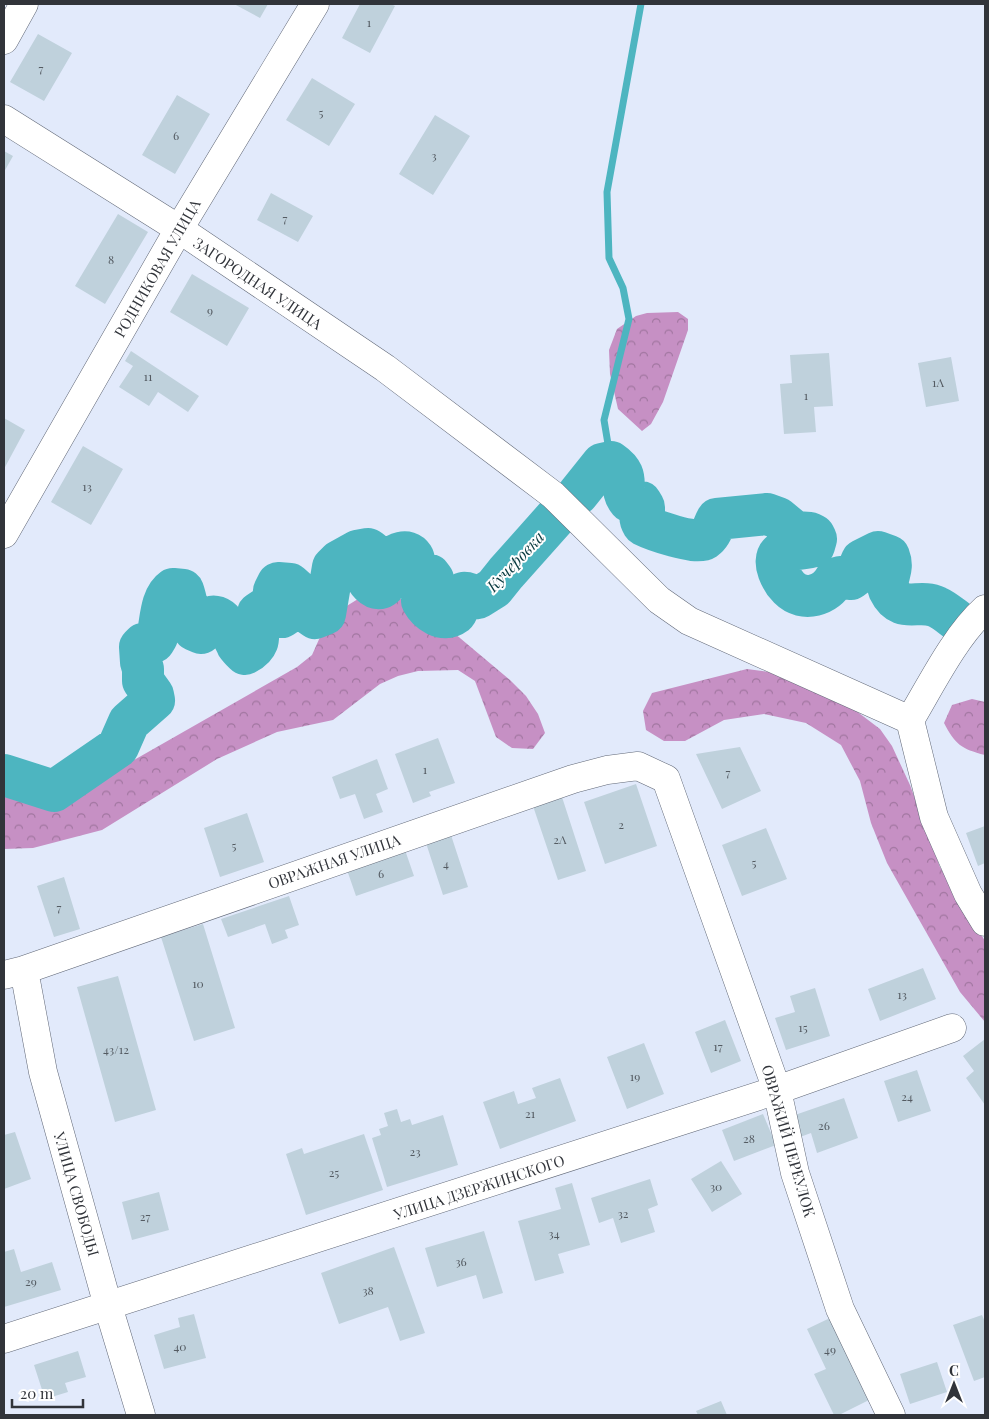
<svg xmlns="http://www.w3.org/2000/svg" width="989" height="1419" viewBox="0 0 989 1419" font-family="'Playfair Display',serif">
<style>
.forest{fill:url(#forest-crowns)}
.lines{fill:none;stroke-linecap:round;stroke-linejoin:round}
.stream{stroke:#4db5c0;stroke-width:7}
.river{stroke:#4db5c0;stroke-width:42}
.building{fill:#bfd1dc}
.minor-casing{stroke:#616877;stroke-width:29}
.minor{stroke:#fff;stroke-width:28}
.labels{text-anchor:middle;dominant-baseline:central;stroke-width:4;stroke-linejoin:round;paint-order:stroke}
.number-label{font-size:12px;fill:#545b62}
.street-label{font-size:15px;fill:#31343a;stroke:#fff}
.water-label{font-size:16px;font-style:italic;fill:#093b40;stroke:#fff}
</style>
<defs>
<pattern id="forest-crowns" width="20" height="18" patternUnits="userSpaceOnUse" patternTransform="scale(1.25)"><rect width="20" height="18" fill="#c690c4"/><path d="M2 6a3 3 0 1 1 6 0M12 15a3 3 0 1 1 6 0" fill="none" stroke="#a176a0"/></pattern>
</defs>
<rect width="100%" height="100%" fill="#e2eafb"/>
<path class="forest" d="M678,312l10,7v11l-25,72 -12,22 -9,7 -24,-22 -8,-35 -1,-24 8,-21 19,-13 11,-3z
M366,594l43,6 20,12 81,68 16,16 12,18 7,19 -12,16 -21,-1 -16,-11 -21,-56 -17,-11 -40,1 -20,5 -18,8 -47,36 -56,12 -60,27 -115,71 -69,18 -29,1v-80l10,17 20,8 58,-10 205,-117 15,-12 17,-38z
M747,669l22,3 78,32 33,25 12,17 18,39 30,82 45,74v81l-25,-30 -73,-129 -16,-40 -11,-42 -19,-36 -35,-22 -42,-9 -40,6 -39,21h-21l-18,-11 -3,-19 9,-18z
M972,699l13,3v53c-24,-6 -30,-11 -41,-32l8,-18z"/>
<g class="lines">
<path class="stream" d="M611,462l-7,-42 25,-101 -6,-31 -14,-30 -2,-66 34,-188"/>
<path class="river" d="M578,494l24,-30 9,-2c22,15 6,25 18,39l12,1 3,5v5c-5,5 -4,8 -1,13 10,5 53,20 62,14 7,-5 8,-13 12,-20l50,-5 11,4 17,14 15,1 4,2 2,4 -2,7c-9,4 -29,2 -34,7 -9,9 2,28 9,35 15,15 37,7 46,-9l5,-2 11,2 4,-3 7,-16 16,-8 11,4c6,15 -5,22 0,34 12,25 29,8 48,17 7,3 15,10 22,15
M4,775l50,16 64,-44 11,-25 25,-22 -1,-5 -10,-14v-12l-2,-7 -1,-15 3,-3 11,-2 3,-5c4,-14 3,-39 16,-48l10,1c5,14 5,27 11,40l7,3c2,-4 4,-11 7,-14 13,-11 25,18 29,26 2,3 5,6 8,9 21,-11 10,-22 13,-41l6,-4c7,1 11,6 18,8l6,-4c-3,-11 -9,-12 -14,-22l4,-8 12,1 9,8 3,17 13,9 10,-4 8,-47 6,-6 18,-10 11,-2 3,2 1,5c-2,3 -5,6 -7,9 -5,12 13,33 21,18 4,-8 3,-15 4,-24 6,-5 17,-11 23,-2 2,3 2,10 3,13l14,5 3,4 -2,8 -7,6 -2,8c6,11 21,22 33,13 6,-5 1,-18 8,-21 4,-1 11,3 15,5l16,-10 12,-15 49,-55"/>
</g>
<path class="building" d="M234,4h34l-8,14z
M360,4h31l4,2 -25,47 -28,-15z
M38,34l34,19 -28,48 -34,-19z
M312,78l43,26 -26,42 -43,-26z
M177,95l33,19 -35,60 -33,-19z
M435,115l35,21 -37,59 -34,-21z
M4,151l9,5 -9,16z
M271,193l42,23 -15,26 -41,-22z
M118,214l30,18 -43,72 -30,-18z
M192,274l57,34 -22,38 -57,-34z
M131,351l68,45 -11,16 -30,-20 -9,14 -30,-19 14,-21 -8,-5z
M829,353l4,53 -19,1 2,25 -32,2 -4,-50 12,-1 -2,-28z
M951,357l8,44 -33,6 -8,-44z
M4,418l21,12 -21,39z
M83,446l40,23 -32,56 -40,-23z
M438,738l17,45 -26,9 2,4 -18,7 -18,-49z
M740,747l21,44 -39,18 -26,-55z
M377,759l11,30 -12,5 7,18 -19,7 -9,-25 -15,5 -8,-22z
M636,784l21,62 -52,18 -21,-62z
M562,797l24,74 -28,9 -25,-74z
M247,813l17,49 -44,15 -16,-49z
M985,826v37l-7,3 -12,-33z
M766,828l21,51 -45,17 -20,-51z
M450,832l18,55 -25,8 -18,-55z
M405,850l9,26 -58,20 -9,-26z
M64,877l16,52 -26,8 -17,-51z
M289,896l10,29 -14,5 3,8 -16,6 -7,-20 -37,13 -7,-18z
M203,924l32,104 -41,13 -33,-104z
M923,968l13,31 -56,22 -12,-32z
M118,976l38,134 -41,12 -38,-135z
M815,988l15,48 -44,14 -11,-32 20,-6 -5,-16z
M725,1020l16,41 -30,12 -16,-41z
M985,1039v66l-19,-27 8,-7 -11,-15z
M644,1043l20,51 -37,15 -20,-52z
M917,1070l14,41 -33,11 -14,-41z
M560,1078l16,43 -76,28 -17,-47 31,-11 4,13 18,-6 -4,-10z
M844,1098l14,40 -41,15 -6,-20 -11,4 -8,-21z
M397,1109l4,13 9,-3 2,6 31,-10 15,50 -71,22 -15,-49 9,-3 -2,-6 9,-3 -4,-13z
M763,1114l13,31 -42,16 -12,-31z
M15,1132l16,47 -27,10v-54z
M364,1134l19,56 -77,25 -20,-61 16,-6 2,6z
M721,1161l21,33 -30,18 -21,-33z
M650,1179l8,26 -10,4 7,23 -34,11 -8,-25 -14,5 -8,-25z
M572,1183l18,62 -32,9 6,19 -29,8 -17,-60 43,-12 -6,-21z
M159,1192l10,38 -37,10 -10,-38z
M484,1231l19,62 -20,6 -7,-24 -39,12 -12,-39z
M394,1247l31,86 -25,8 -12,-34 -49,17 -18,-51z
M14,1249l7,23 31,-10 9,28 -57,17v-55z
M194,1314l12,44 -42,11 -10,-34 26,-8 -2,-9z
M982,1315l3,7v55l-11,4 -21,-56z
M830,1318l39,82 -30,15h-5l-20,-41 12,-5 -19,-40z
M78,1351l8,26 -21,6 3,9 -23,7 -11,-34z
M937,1362l10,30 -37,12 -10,-30z
M721,1401l6,14h-29l-2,-4z"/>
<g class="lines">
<g class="minor-casing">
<path id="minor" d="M4,40l20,-36
M4,119l175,110 206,139 168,127 106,105 30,21 221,99
M4,534l175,-305 136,-225
M910,720l24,97 34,77 17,28
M910,720c21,-35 45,-84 75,-111
M24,970l19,102 65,234 33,109
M4,975l20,-5 549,-191 34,-9 31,-4 28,13 111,311 18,83 45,136 51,106
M4,1339l773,-249 175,-62"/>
</g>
<use href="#minor" class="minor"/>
</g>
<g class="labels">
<g class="number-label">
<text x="369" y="22">1</text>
<text x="41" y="68">7</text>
<text x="321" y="112">5</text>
<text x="176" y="135">6</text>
<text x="434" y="155">3</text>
<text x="285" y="218">7</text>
<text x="111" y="259">8</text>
<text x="210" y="310">9</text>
<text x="148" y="376">11</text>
<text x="938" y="382">1А</text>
<text x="806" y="395">1</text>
<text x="87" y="486">13</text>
<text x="425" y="769">1</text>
<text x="728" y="772">7</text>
<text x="621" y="824">2</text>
<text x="560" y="839">2А</text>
<text x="234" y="845">5</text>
<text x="754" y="862">5</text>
<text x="446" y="863">4</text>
<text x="381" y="873">6</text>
<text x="59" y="907">7</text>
<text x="198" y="983">10</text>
<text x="902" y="994">13</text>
<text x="803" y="1027">15</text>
<text x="718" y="1046">17</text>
<text x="116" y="1049">43/12</text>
<text x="635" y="1076">19</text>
<text x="907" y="1096">24</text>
<text x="530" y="1113">21</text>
<text x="824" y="1125">26</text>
<text x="749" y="1138">28</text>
<text x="415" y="1151">23</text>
<text x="334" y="1172">25</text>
<text x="716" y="1186">30</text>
<text x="623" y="1213">32</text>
<text x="145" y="1216">27</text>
<text x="554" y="1233">34</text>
<text x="461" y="1261">36</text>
<text x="31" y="1281">29</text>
<text x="368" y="1290">38</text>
<text x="180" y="1346">40</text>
<text x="830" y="1349">49</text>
</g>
<g class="street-label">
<text transform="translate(157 268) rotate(-60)">РОДНИКОВАЯ УЛИЦА</text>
<text transform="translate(258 283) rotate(34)">ЗАГОРОДНАЯ УЛИЦА</text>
<text transform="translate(334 861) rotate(-19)">ОВРАЖНАЯ УЛИЦА</text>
<text transform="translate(789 1141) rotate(74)">ОВРАЖИЙ ПЕРЕУЛОК</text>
<text transform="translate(479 1187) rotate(-18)">УЛИЦА ДЗЕРЖИНСКОГО</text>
<text transform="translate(77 1194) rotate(74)">УЛИЦА СВОБОДЫ</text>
</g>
<g class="water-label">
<text transform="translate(515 561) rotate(-47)">Кучеровка</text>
</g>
</g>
<rect width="989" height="1419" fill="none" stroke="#31343a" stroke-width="10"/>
<g transform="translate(954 1384)" stroke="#ffffff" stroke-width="4" paint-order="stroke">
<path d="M0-4L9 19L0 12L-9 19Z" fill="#31343a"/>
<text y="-8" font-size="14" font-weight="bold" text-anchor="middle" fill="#31343a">С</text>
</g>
<path d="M12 1399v8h71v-8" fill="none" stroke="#31343a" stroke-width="2.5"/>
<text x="20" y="1399" font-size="15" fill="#31343a" stroke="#ffffff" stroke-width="4" paint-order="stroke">20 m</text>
</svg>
